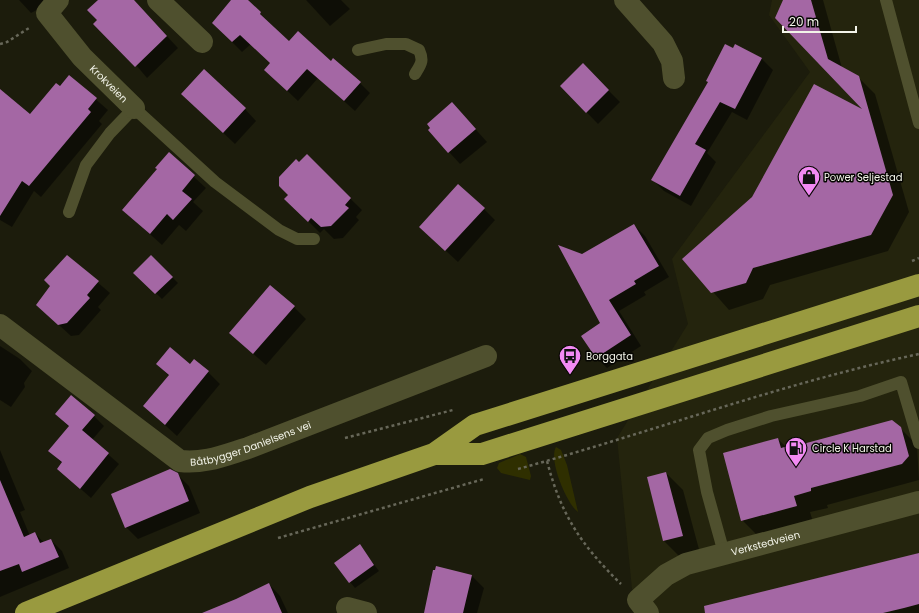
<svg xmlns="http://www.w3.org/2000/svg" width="919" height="613" viewBox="0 0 919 613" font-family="Poppins,sans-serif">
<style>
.built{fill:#24240d}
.green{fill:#2f2f00}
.shadow{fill:#0007}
.building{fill:#a467a4}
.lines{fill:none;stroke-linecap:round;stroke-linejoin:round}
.path{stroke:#676759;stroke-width:2.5;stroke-dasharray:3 3;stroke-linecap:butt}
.lane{stroke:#4f502e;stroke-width:12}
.street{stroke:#4f502e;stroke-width:22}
.highway{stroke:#999a3f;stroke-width:22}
.labels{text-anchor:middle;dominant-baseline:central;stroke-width:3;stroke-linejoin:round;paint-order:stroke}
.street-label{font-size:10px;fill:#f3f4e9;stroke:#060602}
.poi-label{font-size:10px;fill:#f3f4e9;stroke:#060602;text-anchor:start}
</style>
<rect width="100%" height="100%" fill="#1c1c0c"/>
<path class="built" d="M772,0h147v613h-264l-23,-24 -15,-151 71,-114 -16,-65 138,-187 -41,-57z"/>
<path class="green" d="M556,447l5,3 6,15 11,47c-11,-8 -30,-52 -22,-65z
M520,454l6,3 5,19 -1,4 -29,-7 -4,-5 2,-5z"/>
<path class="shadow" d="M19,0h37l-25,13z
M99,0h34l45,48 -31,30 -49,-58z
M232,0h14l43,42 42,20 29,21 10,10 -15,18 -37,-33 -20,23 -22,-21 -5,-17 -20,-19 -9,8 -18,-18 -6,-19z
M306,0h35l9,9 -20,17z
M784,0h39l19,68 16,9 17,17 34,118 -21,39 -118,34 -7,14 -34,11 -45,-51 182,-147z
M761,58l12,12 -26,50 -15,-8 -25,41 9,9 -25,44 -27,-15 -11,-11 56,-97z
M583,65l37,37 -22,22 -37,-38z
M69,76l39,34 -9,11 3,3 -61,73 -7,-6 -22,36 -12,-7v-130l30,26z
M182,94l63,15 11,12 -21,23z
M452,103l35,39 -27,22 -31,-34z
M169,154l37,34 -13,14 10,9 -17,20 -7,-6 -17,20 -39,-35 36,-40z
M307,156l55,54 -6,7 3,3 -16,18 -9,1 -10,-10 -4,4 -34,-34 3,-4z
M484,209l11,11 -37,42 -38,-35z
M634,225l11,11 24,41 -25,15 2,3 -27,16 22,35 -34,22 -11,-11 5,-33 -19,-69z
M67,256l43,37 -12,14 3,3 -22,25 -8,1 -34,-31 14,-19z
M151,256l27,27 -16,16 -27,-26z
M294,307l12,12 -40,46 -24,-21z
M0,346l20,13 12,12 -8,12 1,4 -14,20 -11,-7z
M157,364l33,1 18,7 12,12 -43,52 -33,-30 25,-30z
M56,414l38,2 10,10 -12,14 27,24 -28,34 -33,-29 5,-5 -14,-13 20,-24z
M900,428l17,17 2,35 -92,25 1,3 -18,4 3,10 -54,15 -17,-17 36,-81 8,8 12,-3 2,2z
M0,450l25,60 -5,2 10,24 5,-3 9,10 7,-3 11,11 7,17 -69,29z
M666,473l17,17 17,63 -19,5 -17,-17z
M177,474l12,12 11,27 -62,26 -12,-12z
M360,546l19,25 -24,17 -5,-6z
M919,553v60h-198z
M437,567l35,9 12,12 -7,25h-52z
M269,584l11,12 8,17h-58z"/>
<path class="building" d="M98,0h36l33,36 -32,31 -42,-43 4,-4 -10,-10z
M231,0h17l13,12 -1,2 29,27 9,-10 33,30 2,-3 28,24 -17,19 -37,-32 -20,22 -23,-21 6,-7 -30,-28 -8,7 -20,-19z
M783,0h28l17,59 31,17 34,119 -22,40 -118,33 -7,15 -35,10 -29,-34 70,-62 62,-113 48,25 -87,-91z
M725,44l8,4 2,-4 27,14 -27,51 -15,-7 -25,42 11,6 -26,46 -29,-16 57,-98 -2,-1z
M583,63l26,27 -23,23 -26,-27z
M204,69l42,39 -23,25 -42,-39z
M69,75l28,23 -9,11 3,3 -62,74 -7,-5 -22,35v-127l30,25 26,-31 4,3z
M452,102l24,27 -28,24 -20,-23 2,-2 -3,-4z
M169,152l26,23 -13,16 10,8 -19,21 -6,-6 -17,20 -28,-24 35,-41 -2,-1z
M307,154l44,44 -6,7 4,3 -18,18 -10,1 -10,-9 -3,4 -24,-23 4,-4 -9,-9v-9l17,-18 3,3z
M458,184l27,24 -40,43 -26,-24z
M634,224l25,42 -25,15 2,3 -27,16 22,35 -35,23 -15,-22 19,-13 -42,-78 24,9z
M67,255l32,26 -12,14 3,3 -23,25 -9,2 -22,-20 14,-19 -6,-6z
M151,255l22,22 -18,17 -22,-21z
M270,285l25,21 -42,48 -24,-21z
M170,347l20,17 4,-5 15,12 -44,54 -22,-19 26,-31 -13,-11z
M71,395l24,20 -13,15 27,23 -29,36 -23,-20 5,-7 -14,-11 21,-25 -14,-12z
M892,420l9,7 8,29 -7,8 -91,24v3l-17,5 3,10 -56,15 -18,-68 55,-15 3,10 18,-5v2z
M170,469l8,4 11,28 -64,27 -14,-34z
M666,472l17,64 -20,5 -16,-64z
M0,480l24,57 11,-5 5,11 11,-4 8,18 -37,15 -3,-8 -19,7z
M360,544l14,21 -25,18 -15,-20z
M919,553v51l-15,4 -21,5h-178l-1,-7z
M436,566l36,9 -9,38h-39l9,-43h2z
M269,583l13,30h-80l34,-14z"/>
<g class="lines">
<path class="path" d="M0,44l7,-2 22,-14
M912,261l7,-3
M345,438l108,-28
M547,461c14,54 34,84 74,123
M518,469c134,-37 265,-86 401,-115
M278,538l206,-59"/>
<path class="lane" d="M886,0l33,123
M358,50l28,-6h20l13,6c5,11 2,14 -4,24
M69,212l17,-47 24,-32 24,-25 81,74 64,48 18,9h17
M724,553l-17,-61 -8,-42 9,-12 19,-8 44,-14 89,-20 41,-14 18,61"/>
<g class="street">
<path id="s1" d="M58,0l-11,13 35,44 52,51"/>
<path d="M158,0l44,42"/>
<path d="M625,0l38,43 9,18 2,17"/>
<path id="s2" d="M0,325l180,136c24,3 45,-6 68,-13l238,-92"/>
<path d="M347,608l19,5"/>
<path id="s3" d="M648,613l-10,-13 28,-25 20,-11 233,-62"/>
</g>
<path class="highway" d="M434,454h48l437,-138
M26,613l284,-116 124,-43 41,-29 444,-140"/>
</g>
<defs>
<g id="shop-pin" transform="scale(1.15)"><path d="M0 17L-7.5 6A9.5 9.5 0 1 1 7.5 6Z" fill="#f28af3" stroke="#060602"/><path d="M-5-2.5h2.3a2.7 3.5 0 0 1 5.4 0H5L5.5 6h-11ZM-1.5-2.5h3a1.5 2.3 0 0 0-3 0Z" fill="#111"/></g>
<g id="bus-pin" transform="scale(1.15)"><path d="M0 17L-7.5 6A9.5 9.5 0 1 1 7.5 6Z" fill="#f28af3" stroke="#060602"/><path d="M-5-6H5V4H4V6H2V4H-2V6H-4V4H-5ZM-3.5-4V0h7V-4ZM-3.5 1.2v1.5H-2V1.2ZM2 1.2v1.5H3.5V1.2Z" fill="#111"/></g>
<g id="fuel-pin" transform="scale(1.15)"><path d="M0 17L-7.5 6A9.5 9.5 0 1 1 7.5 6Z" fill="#f28af3" stroke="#060602"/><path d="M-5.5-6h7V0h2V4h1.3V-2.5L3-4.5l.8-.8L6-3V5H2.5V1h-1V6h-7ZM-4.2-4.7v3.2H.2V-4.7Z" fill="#111"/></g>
</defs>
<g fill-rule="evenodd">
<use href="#shop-pin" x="809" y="177"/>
<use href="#bus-pin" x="570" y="356"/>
<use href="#fuel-pin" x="796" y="448"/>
</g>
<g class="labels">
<g class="street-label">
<text stroke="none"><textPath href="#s1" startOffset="111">Krokveien</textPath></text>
<text stroke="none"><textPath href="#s2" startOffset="299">Båtbygger Danielsens vei</textPath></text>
<text stroke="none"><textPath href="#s3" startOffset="159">Verkstedveien</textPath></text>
</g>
<g class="poi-label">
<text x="824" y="177">Power Seljestad</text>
<text x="586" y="356">Borggata</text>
<text x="812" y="448">Circle K Harstad</text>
</g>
</g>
<path d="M783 26v6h73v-6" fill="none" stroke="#f3f4e9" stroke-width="2"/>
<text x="789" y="26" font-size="12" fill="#f3f4e9" stroke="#060602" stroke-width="3" paint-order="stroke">20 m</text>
</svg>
